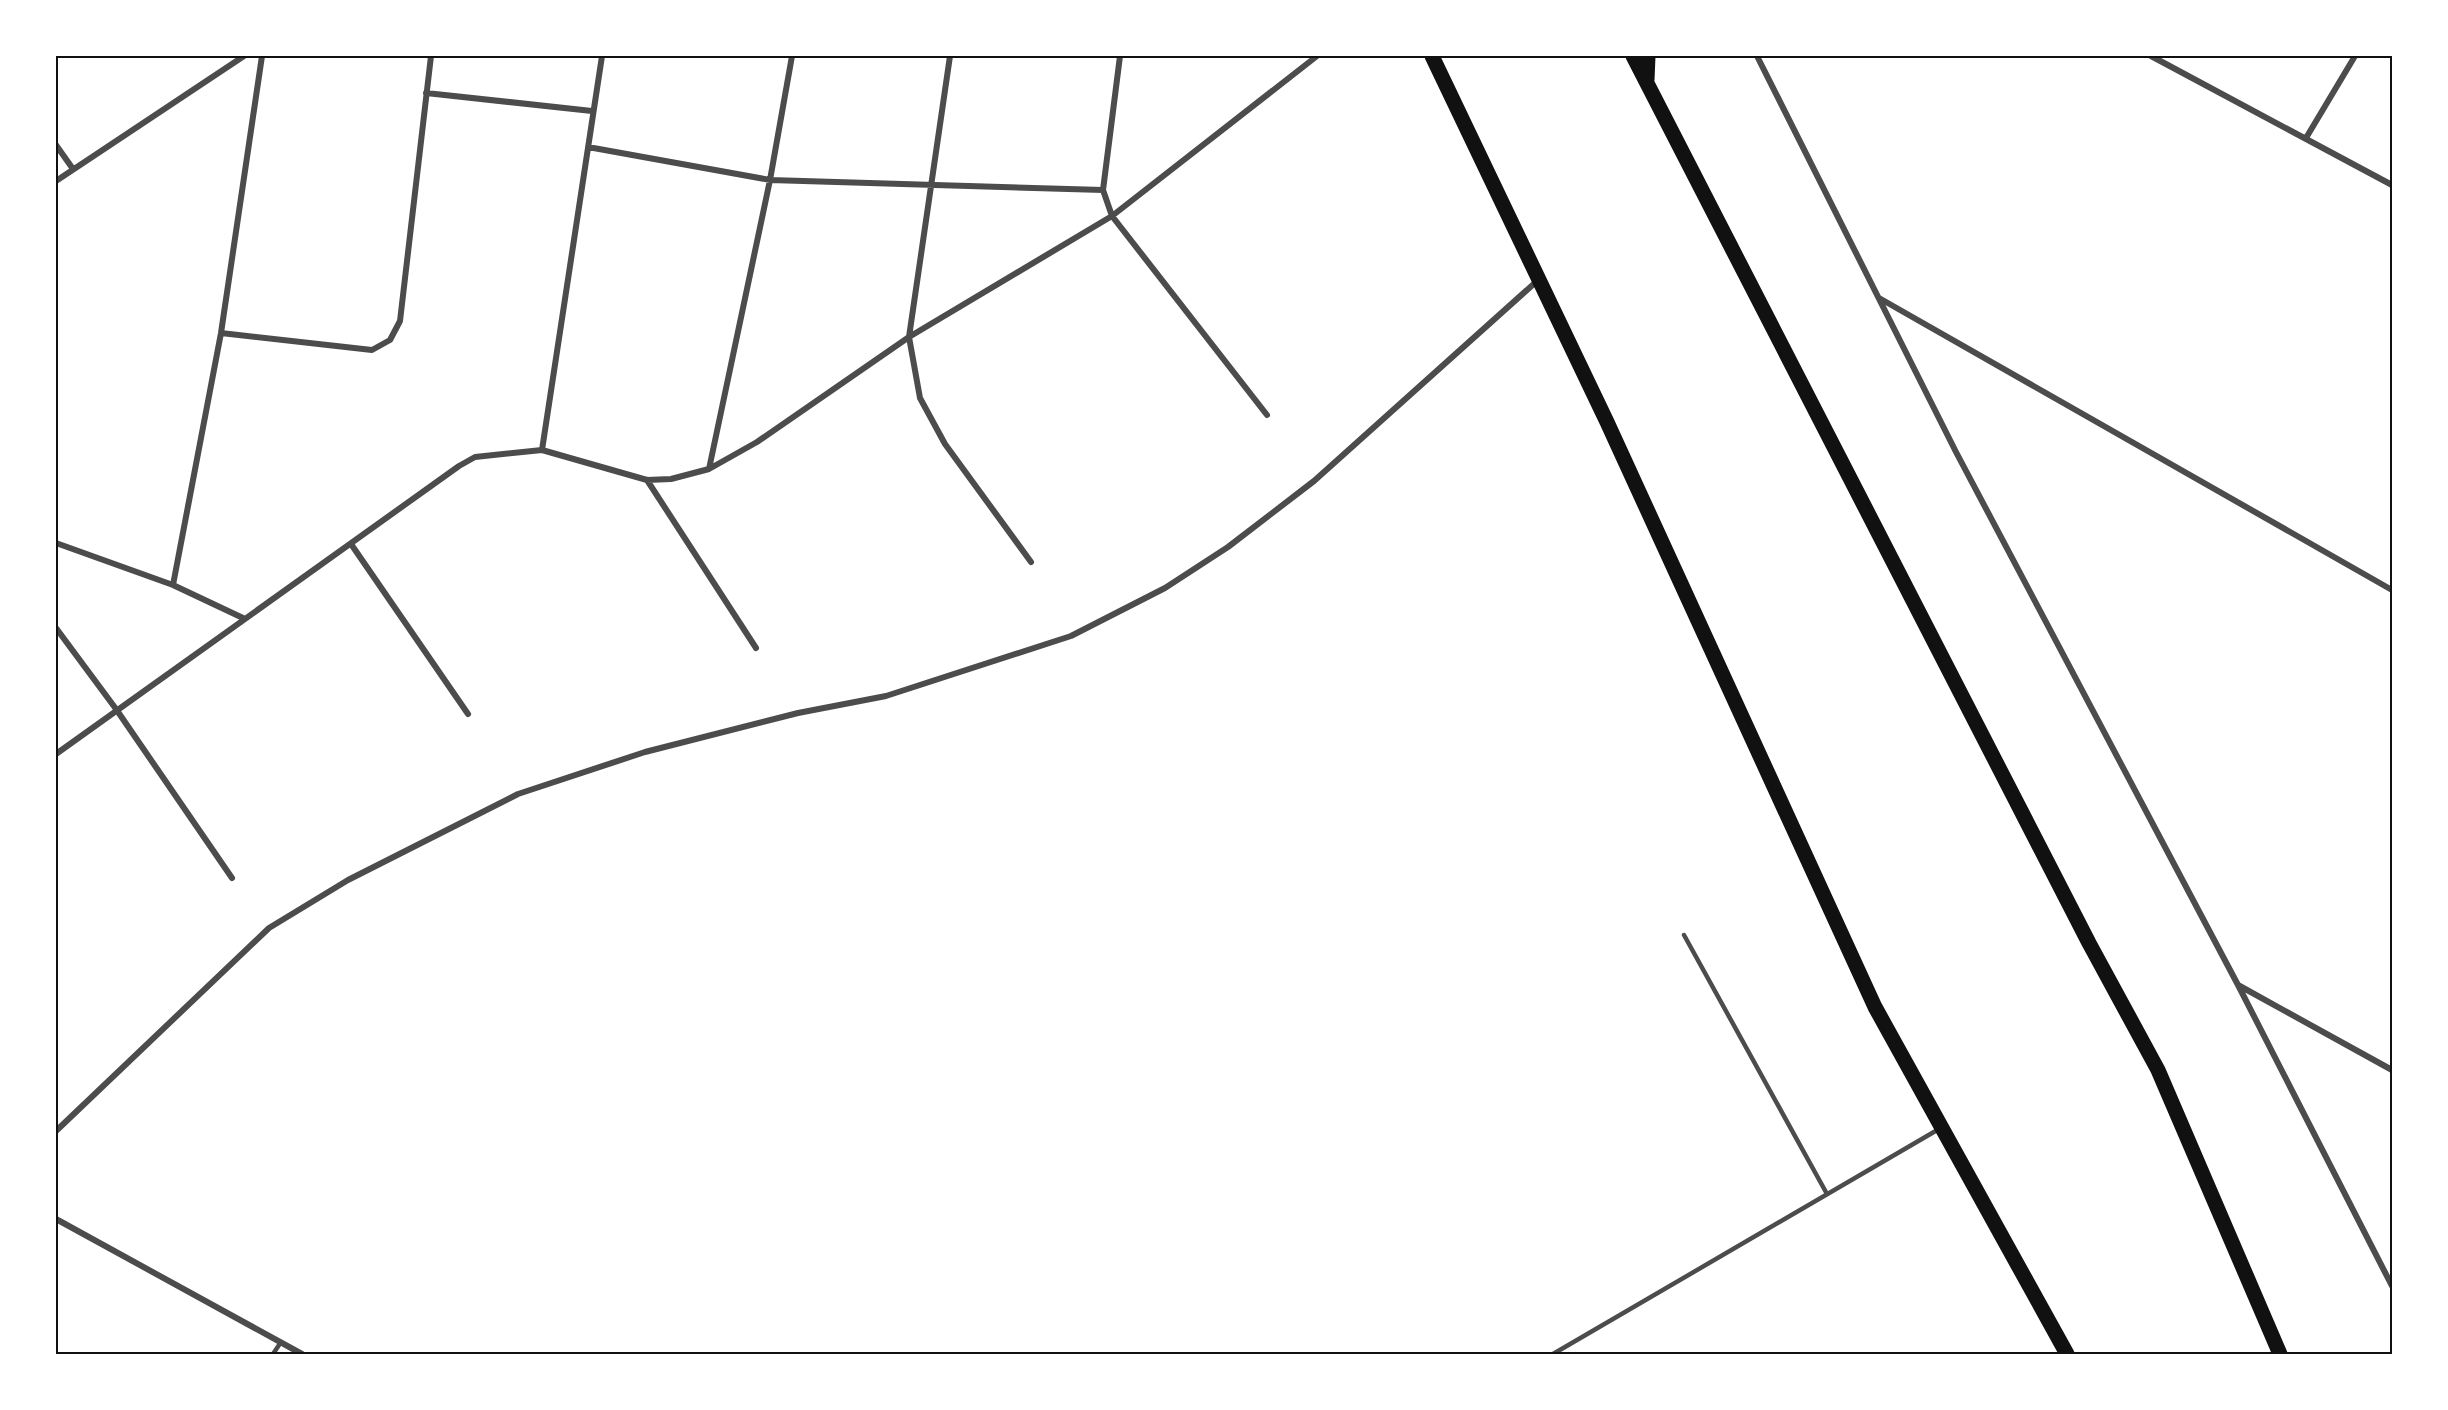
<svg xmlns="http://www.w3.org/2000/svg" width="2448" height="1410" viewBox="0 0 2448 1410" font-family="'Asap Condensed',sans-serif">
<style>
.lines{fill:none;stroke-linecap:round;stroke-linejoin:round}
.service{stroke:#4c4c4c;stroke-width:4.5}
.minor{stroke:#4c4c4c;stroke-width:6}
.primary{stroke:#111;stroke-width:15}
.neatline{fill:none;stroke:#111;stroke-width:2}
</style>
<rect width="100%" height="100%" fill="#fff"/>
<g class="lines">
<path class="service" d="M1684,935l143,259
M273,1354l8,-12
M1553,1354l386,-225"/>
<path class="minor" d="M950,56l-41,281 11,61 25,46 86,118
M1120,56l-17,134 9,26 155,199
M1757,56l199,396 282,533 154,301
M2151,56l241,129
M426,93l166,18
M2306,138l49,-82
M56,145l17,24
M588,147l182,33 333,10
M56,181l188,-125
M1879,298l513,292
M221,333l151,17 18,-10 10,-19 31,-265
M542,450l60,-394
M709,469l61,-289 22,-124
M647,480l109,168
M56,543l117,42 70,33
M351,544l117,170
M173,585l48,-252 41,-277
M56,628l60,81 116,169
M56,754l403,-288 16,-9 67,-7 105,30 24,-1 38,-10 48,-27 152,-105 203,-121 205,-160
M2238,985l154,85
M56,1131l213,-203 79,-48 170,-86 127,-42 153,-39 88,-17 185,-60 94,-48 63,-41 86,-66 223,-200
M56,1219l246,135"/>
<path class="primary" d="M1432,56l175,366 268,585 192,347
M1633,56l456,887 69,127 122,284
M1647,80l1,-24"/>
</g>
<rect width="2448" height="1410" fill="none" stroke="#ffffff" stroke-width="114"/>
<rect x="57" y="57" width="2334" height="1296" class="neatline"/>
</svg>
